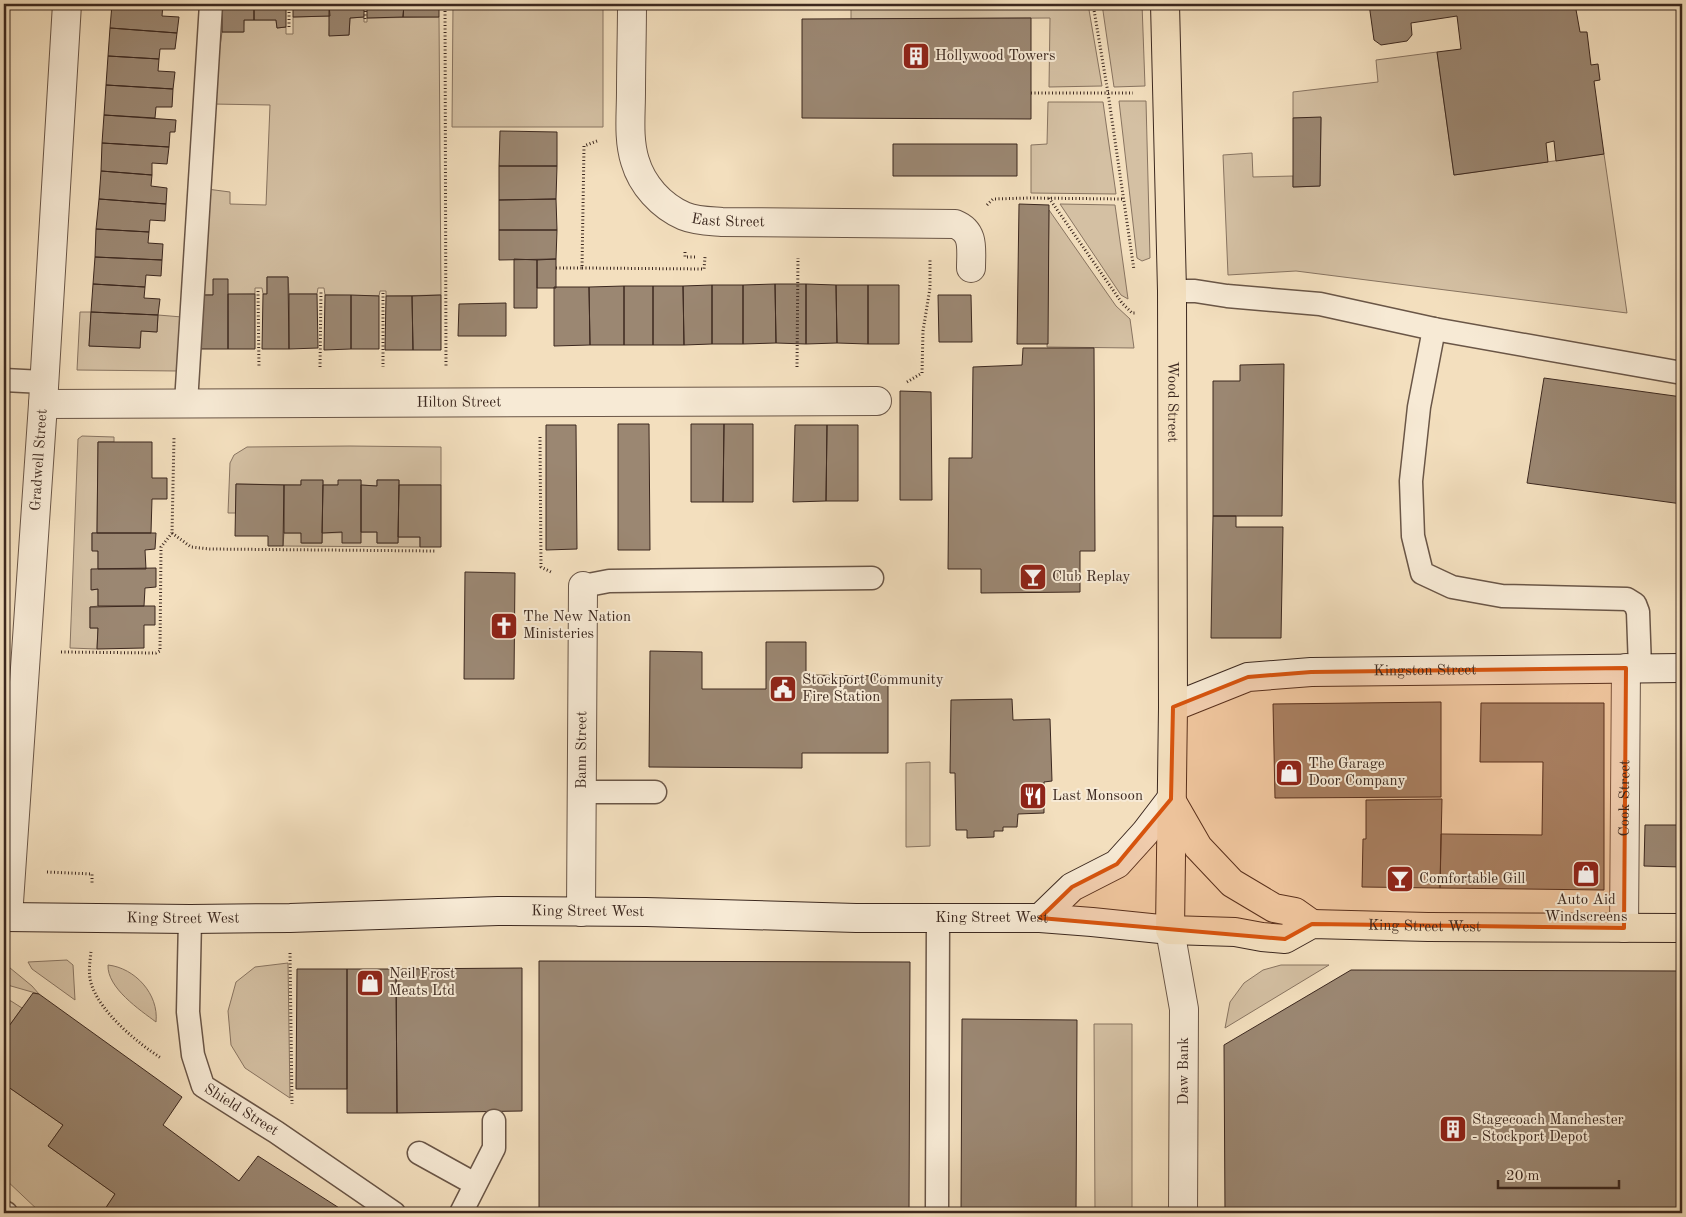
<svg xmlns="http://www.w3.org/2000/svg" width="1686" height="1217" viewBox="0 0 1686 1217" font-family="'Old Standard TT',serif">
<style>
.green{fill:#d4c0a3;stroke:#887461}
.building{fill:#9b8772;stroke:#3c281f}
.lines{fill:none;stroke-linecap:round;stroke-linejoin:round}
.lane-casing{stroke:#6a5647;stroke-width:25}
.street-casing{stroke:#6a5647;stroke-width:30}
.secondary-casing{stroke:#3c281f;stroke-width:30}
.primary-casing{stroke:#3c281f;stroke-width:30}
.path{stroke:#3c281f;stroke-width:3;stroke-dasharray:1 2.5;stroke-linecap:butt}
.lane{stroke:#f7ead5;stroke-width:22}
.street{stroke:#f7ead5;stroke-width:28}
.secondary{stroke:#f7ead5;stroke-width:28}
.primary{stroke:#f3dfbe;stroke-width:28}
.marked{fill:#d7540e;fill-opacity:0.2;stroke:#d7540e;stroke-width:4;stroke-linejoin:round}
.labels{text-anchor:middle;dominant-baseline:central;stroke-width:4;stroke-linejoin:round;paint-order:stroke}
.poi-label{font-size:15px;fill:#3c281f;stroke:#f7ead5;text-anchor:start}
.street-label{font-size:15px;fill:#3c281f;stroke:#f7ead5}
</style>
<rect width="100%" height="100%" fill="#f3dfbe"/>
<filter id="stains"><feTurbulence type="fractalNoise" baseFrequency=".004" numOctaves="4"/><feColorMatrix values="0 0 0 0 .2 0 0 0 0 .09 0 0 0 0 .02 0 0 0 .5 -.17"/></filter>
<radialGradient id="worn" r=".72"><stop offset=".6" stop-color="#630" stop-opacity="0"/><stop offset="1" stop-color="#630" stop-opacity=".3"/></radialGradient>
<path class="green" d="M453,4h150v123h-151z
M851,4h237l14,82 -53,1 1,-69 -199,1z
M1102,4h40l3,82 -31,1z
M330,16l-1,19h20l1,-17 14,-1v5h3v-4l72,-1 2,278 -55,1v-5h-6l-1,5 -54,-1 -1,-7h-6l-1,6h-28l-1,-17h-21v17h-4l-1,-6h-7v6l-54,1 6,-106 23,3v12l36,1 4,-100 -58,-1 10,-72h21l1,-12h32l1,8 9,-1v7h7v-17z
M1437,52l17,123 150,-21 23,159 -331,-42 -68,4 -5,-120 29,-2 1,24 40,-1v11l27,-1 1,-68h-28v-26l85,-10 -2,-22z
M1119,101h27l4,157 -8,3 -5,-3z
M1048,102h55l13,92 -85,-1v-48l16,-1z
M1060,204l55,1 13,94 -7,-4z
M1049,210l67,96 14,13 4,29 -87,-1z
M80,312h11l-2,34 51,2 1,-17 16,1 1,-17 24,2 -4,54 -101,-1z
M82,436l32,1v5h-16l-1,91h-5v17l6,1v18l-6,21 6,-1v17l-8,1v21h8l-1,21 -27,-1 8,-209z
M350,446l91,1v38h-42v-5h-22v6l-16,-1v-5l-23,5h-15v-4h-22v4l-65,-1v29h-8l2,-50 4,-8 13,-8z
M377,532v11h21v-6h22v10l-137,-1 1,-13h17l1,10h20v-10z
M930,762v84l-24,1v-84z
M67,960l6,5 2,35 -43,-31 -4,-7z
M4,963l28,23 7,8 -35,-10z
M288,963l2,135 -45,-30 -14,-23 -3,-34 8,-29 19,-15z
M108,965c27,3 51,29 48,57 -16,-12 -49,-34 -48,-57z
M1281,965h48l-104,63 5,-26 14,-19 19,-13z
M4,999l7,2 11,7 -18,25z
M1094,1024h38v189h-37z
M4,1084l59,41 -15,21 67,48 -10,15 6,4h-70l-37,-35z"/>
<path class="building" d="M4,4h2l-1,22h-1z
M112,4h51l-1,12 17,1 -2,16 -67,-5z
M222,4h32v16h-10v12h-22z
M254,4h32v23l-9,1 -1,-8h-22z
M293,4h36l1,12 -37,1z
M329,4h35v13l-14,1 -1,17 -20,1z
M367,4h37l-1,13 -36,1z
M404,4h35v13h-36z
M1369,4h206l5,28h7l4,33 7,-1 2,16 -6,1 10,73 -48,7 -2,-20 -8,2 2,19 -94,13 -17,-123 24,-3 -4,-33 -46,7 1,12 -5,6 -26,4 -7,-5z
M1031,18v101l-229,-1v-99z
M110,28l67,5 -2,16h-15l-1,10 -51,-3z
M108,56l51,3 -1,12 17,1 -2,17 -67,-4z
M106,85l67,4 -1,18h-16l-1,11 -51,-3z
M104,115l72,5 -1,12h-5l-1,15 -67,-4z
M1321,117l-1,69 -27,1v-69z
M500,131l57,1v34h-58z
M102,143l67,4 -2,17 -15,-1v12l-51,-4z
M893,144h124v32h-124z
M499,166h58l-1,33 -57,1z
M101,171l51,4 -1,11 16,2 -1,16 -67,-5z
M99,199l67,5 -1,17 -15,-1 -1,12 -53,-3z
M556,199l1,31h-58v-30z
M1019,204l30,1 -1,139h-31z
M96,229l53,3 -1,11 15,1 -1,16 -67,-3z
M499,230h58l-1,29 -57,1z
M95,257l67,3 -1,16 -15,-1 -1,12 -52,-3z
M514,259l23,1v48h-23z
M556,259v29h-19v-28z
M267,277h21l1,72h-27l1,-55h4z
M213,279h15v70h-28l1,-54h12z
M93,284l52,3 -1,11 16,1 -2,16 -67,-3z
M775,284l1,59 -33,1v-59z
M775,284h31v60l-30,-1z
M806,284l30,1 1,58 -31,1z
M712,285v59l-28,1 -1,-59z
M712,285h31v59h-31z
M836,285h32v59l-31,-1z
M868,285h31v59h-31z
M624,286v59h-34l-1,-58z
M624,286h29v59h-29z
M653,286h30l1,59h-31z
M554,287h35l1,58 -36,1z
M228,294h27v55h-27z
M289,294h28l1,54 -29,1z
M325,295h26v54l-27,1z
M351,295l28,1v53h-28z
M441,295v55h-28l-1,-54z
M938,295h33l1,47h-33z
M386,296h26l1,54h-28z
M506,303v33h-48l1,-32z
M91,312l67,3 -1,17 -16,-1 -1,17 -51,-2z
M1023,348h71l1,203h-15v41l-99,1v-24h-33l1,-111h23l1,-91 49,-2z
M1284,364l-2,152h-69v-135h27v-16z
M1544,378l138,19v107l-155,-21z
M900,391l31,1 1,108h-32z
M618,424h31l1,126h-32z
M691,424h33l-1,78h-32z
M724,424h29v78h-30z
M546,425h30l1,124 -31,1z
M795,425h32l-1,76 -33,1z
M827,425h31v76h-32z
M98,442h54v36h15v21h-15l-1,34h-54z
M301,480h22l-1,63h-21v-10h-17v-48h17z
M338,480h23v63h-19v-11l-20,1 1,-48h15z
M377,480h22l-1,63h-21v-11h-16v-47l16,1z
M236,484l48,1 -1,61h-15v-10h-33z
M399,485h42v62h-21v-10h-22z
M1213,516h23v11h47l-2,111h-70z
M92,533h64l-1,16 -10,1 1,19h-48v-18h-6z
M156,568v19l-11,1 -1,18h-46v-17l-7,1v-21z
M465,572l50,1 -1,106h-50z
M144,606h11v19h-11v23l-47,1 1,-21h-8v-21z
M766,642h40v33l82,1v77h-86v15l-153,-1 1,-116 52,1v37h64z
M1012,699l1,21 37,-1 2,62 -8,1v31l-26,1 -1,13h-14v4h-9v6l-27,1v-8h-11l-1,-57h-5l1,-73z
M1441,702v95l-166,1 -2,-94z
M1481,703h123v187l-164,-2 1,-54 101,1 1,-73h-63z
M1442,799l-2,89 -78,-1 1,-48h3v-39z
M1645,825h37v42l-38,-1z
M539,961l371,1 -1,251h-370z
M522,968v143l-125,2 -1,-144z
M297,969h50v120h-51z
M347,969h49l1,144h-50z
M1351,970l331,1v242h-457l-1,-168z
M33,993l6,1 143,103 -19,28 76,56 19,-25 89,57h-184l-3,-2 -2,2h-47l-6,-4 10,-15 -67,-48 15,-21 -59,-41v-51z
M962,1019l115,1 -1,193h-115z"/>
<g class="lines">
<g class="lane-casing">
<g id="lane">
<path d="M1172,291h23l32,5 93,8 114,25 248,44"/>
<path d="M1434,329l-15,78 -8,74 2,55 9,37 30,14 50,9 125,3 8,5 3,8 2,56"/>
<path d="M4,380l39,2"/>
<path d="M186,403l25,-399"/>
<path d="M583,586l26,-5 263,-3"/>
<path d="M582,792h73"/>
<path id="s1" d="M190,919l-2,93 5,43 10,31 73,46 118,81"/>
<path d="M419,1153l56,31"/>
<path d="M4,1212l2,1"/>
<path d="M461,1213l33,-65v-27"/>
<path d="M937,1213l1,-294"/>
</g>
</g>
<g class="street-casing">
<g id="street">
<path id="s2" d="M632,4c0,29 -1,59 -1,88 0,22 -3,47 4,69 7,24 26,45 49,55 12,5 25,5 38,6l233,2c20,8 16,25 16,44"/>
<path id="s3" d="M43,404l834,-3"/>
<path id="s4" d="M581,912l2,-326"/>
<path id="s5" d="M8,917l35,-513 24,-400"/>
<path id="s6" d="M1624,928l2,-260"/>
<path d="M1170,930l14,79 -1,204"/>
</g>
</g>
<g class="secondary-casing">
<g id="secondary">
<path id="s7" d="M1173,707l75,-30 63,-5 371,-4"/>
<path id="s8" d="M4,917l186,2 100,-1 208,-7 148,1 210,6h184l52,4 78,8"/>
<path d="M1040,918l32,-31 45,-23 28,-31 26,-34"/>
</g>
</g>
<g class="primary-casing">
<g id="primary">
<path id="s9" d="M1165,4l7,287 1,416 -3,223 65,2 27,5 23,2 27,-15 116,3 254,1"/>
<path d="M1171,800l27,47 34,36 42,25 21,4 17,12"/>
</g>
</g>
<path class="path" d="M445,4l1,364
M1093,4l15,89 26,177
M365,19l1,-15
M289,27v-23
M1031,93h102
M1049,198l73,105 10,10h5
M987,205l6,-6 36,-1 94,1
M685,252v5h11
M556,268h26l2,-122 13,-5
M582,268l122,1 1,-12h-2
M258,291l1,77
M383,293v74
M320,367l1,-76
M797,367l1,-109
M907,382l15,-9 1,-42 7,-43v-30
M540,437l1,130 10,5
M172,533l19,14 19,2 226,2
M61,652l95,1 4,-2 1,-104 11,-14 2,-95
M47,872l45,2v9
M91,952c-1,9 -3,21 0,31 8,28 45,59 70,75
M290,953l2,151"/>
<use href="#lane" class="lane"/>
<use href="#street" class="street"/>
<use href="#secondary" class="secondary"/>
<use href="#primary" class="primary"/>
</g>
<path class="marked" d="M1626,668l-2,260 -312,-4 -27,15 -245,-21 32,-31 45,-23 54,-65 2,-92 75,-30 63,-5z"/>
<defs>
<g id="building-square" transform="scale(1.4375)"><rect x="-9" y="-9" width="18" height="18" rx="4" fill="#8f2418" stroke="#f7ead5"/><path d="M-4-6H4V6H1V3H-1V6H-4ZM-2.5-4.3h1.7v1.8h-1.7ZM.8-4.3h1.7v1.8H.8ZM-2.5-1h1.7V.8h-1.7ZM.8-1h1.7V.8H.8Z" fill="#fff"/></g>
<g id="bar-square" transform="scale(1.4375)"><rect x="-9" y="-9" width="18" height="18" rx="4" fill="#8f2418" stroke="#f7ead5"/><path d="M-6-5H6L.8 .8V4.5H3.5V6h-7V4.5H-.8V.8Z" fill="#fff"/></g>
<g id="church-square" transform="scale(1.4375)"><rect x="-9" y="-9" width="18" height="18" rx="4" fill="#8f2418" stroke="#f7ead5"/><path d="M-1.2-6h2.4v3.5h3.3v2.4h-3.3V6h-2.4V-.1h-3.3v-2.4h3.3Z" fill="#fff"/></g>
<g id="civic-square" transform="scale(1.4375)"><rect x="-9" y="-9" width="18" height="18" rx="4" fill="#8f2418" stroke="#f7ead5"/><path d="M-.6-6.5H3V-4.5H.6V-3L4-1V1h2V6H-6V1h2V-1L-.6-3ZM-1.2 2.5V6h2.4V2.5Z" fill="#fff"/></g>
<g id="shop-square" transform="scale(1.4375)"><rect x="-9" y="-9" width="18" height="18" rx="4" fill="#8f2418" stroke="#f7ead5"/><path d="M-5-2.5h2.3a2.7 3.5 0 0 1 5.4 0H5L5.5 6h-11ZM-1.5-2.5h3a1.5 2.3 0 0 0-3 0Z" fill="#fff"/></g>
<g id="restaurant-square" transform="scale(1.4375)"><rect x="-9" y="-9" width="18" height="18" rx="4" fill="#8f2418" stroke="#f7ead5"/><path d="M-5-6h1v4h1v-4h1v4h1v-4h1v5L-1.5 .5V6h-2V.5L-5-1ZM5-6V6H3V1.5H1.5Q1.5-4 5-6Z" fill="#fff"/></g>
</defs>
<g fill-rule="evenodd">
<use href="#building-square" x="916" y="56"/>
<use href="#bar-square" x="1033" y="577"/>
<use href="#church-square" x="504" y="626"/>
<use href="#civic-square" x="783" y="689"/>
<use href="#shop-square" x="1289" y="773"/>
<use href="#restaurant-square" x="1033" y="796"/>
<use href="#shop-square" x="1586" y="874"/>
<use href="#bar-square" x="1400" y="879"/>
<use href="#shop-square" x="370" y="983"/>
<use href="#building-square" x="1453" y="1129"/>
</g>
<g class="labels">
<g class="poi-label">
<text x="935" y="56">Hollywood Towers</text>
<text x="1052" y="577">Club Replay</text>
<text x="523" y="617">The New Nation<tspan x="523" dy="17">Ministeries</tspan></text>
<text x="802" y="680">Stockport Community<tspan x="802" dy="17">Fire Station</tspan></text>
<text x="1308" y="764">The Garage<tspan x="1308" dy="17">Door Company</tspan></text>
<text x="1052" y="796">Last Monsoon</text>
<text x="1419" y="879">Comfortable Gill</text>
<text x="1586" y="900" text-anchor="middle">Auto Aid<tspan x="1586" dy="17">Windscreens</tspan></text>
<text x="389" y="974">Neil Frost<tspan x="389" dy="17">Meats Ltd</tspan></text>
<text x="1472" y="1120">Stagecoach Manchester<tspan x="1472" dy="17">- Stockport Depot</tspan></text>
</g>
<g class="street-label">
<text stroke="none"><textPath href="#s2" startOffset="278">East Street</textPath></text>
<text stroke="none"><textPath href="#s9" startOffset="398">Wood Street</textPath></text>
<text stroke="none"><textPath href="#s3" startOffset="416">Hilton Street</textPath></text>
<text stroke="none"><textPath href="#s5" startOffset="458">Gradwell Street</textPath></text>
<text stroke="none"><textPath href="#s7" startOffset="258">Kingston Street</textPath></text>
<text stroke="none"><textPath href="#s4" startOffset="162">Bann Street</textPath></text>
<text stroke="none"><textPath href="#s6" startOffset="130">Cook Street</textPath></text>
<text stroke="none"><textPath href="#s8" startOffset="584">King Street West</textPath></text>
<text stroke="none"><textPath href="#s8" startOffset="179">King Street West</textPath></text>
<text stroke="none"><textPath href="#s8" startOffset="988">King Street West</textPath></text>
<text stroke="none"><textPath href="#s9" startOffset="1185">King Street West</textPath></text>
<text transform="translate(1184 1071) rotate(-90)">Daw Bank</text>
<text stroke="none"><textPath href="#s1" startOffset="214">Shield Street</textPath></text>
</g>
</g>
<rect width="1686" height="1217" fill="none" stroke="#f3dfbe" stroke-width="20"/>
<rect x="5" y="5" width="1676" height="1207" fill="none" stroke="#3c281f" stroke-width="2.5"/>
<rect x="10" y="10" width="1666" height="1197" fill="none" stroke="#3c281f"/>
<path d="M1498 1180v8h121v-8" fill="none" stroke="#3c281f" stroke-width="2.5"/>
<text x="1506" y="1180" font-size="15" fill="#3c281f" stroke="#f7ead5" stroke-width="4" paint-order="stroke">20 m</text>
<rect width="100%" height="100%" filter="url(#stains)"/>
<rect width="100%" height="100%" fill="url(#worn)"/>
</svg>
